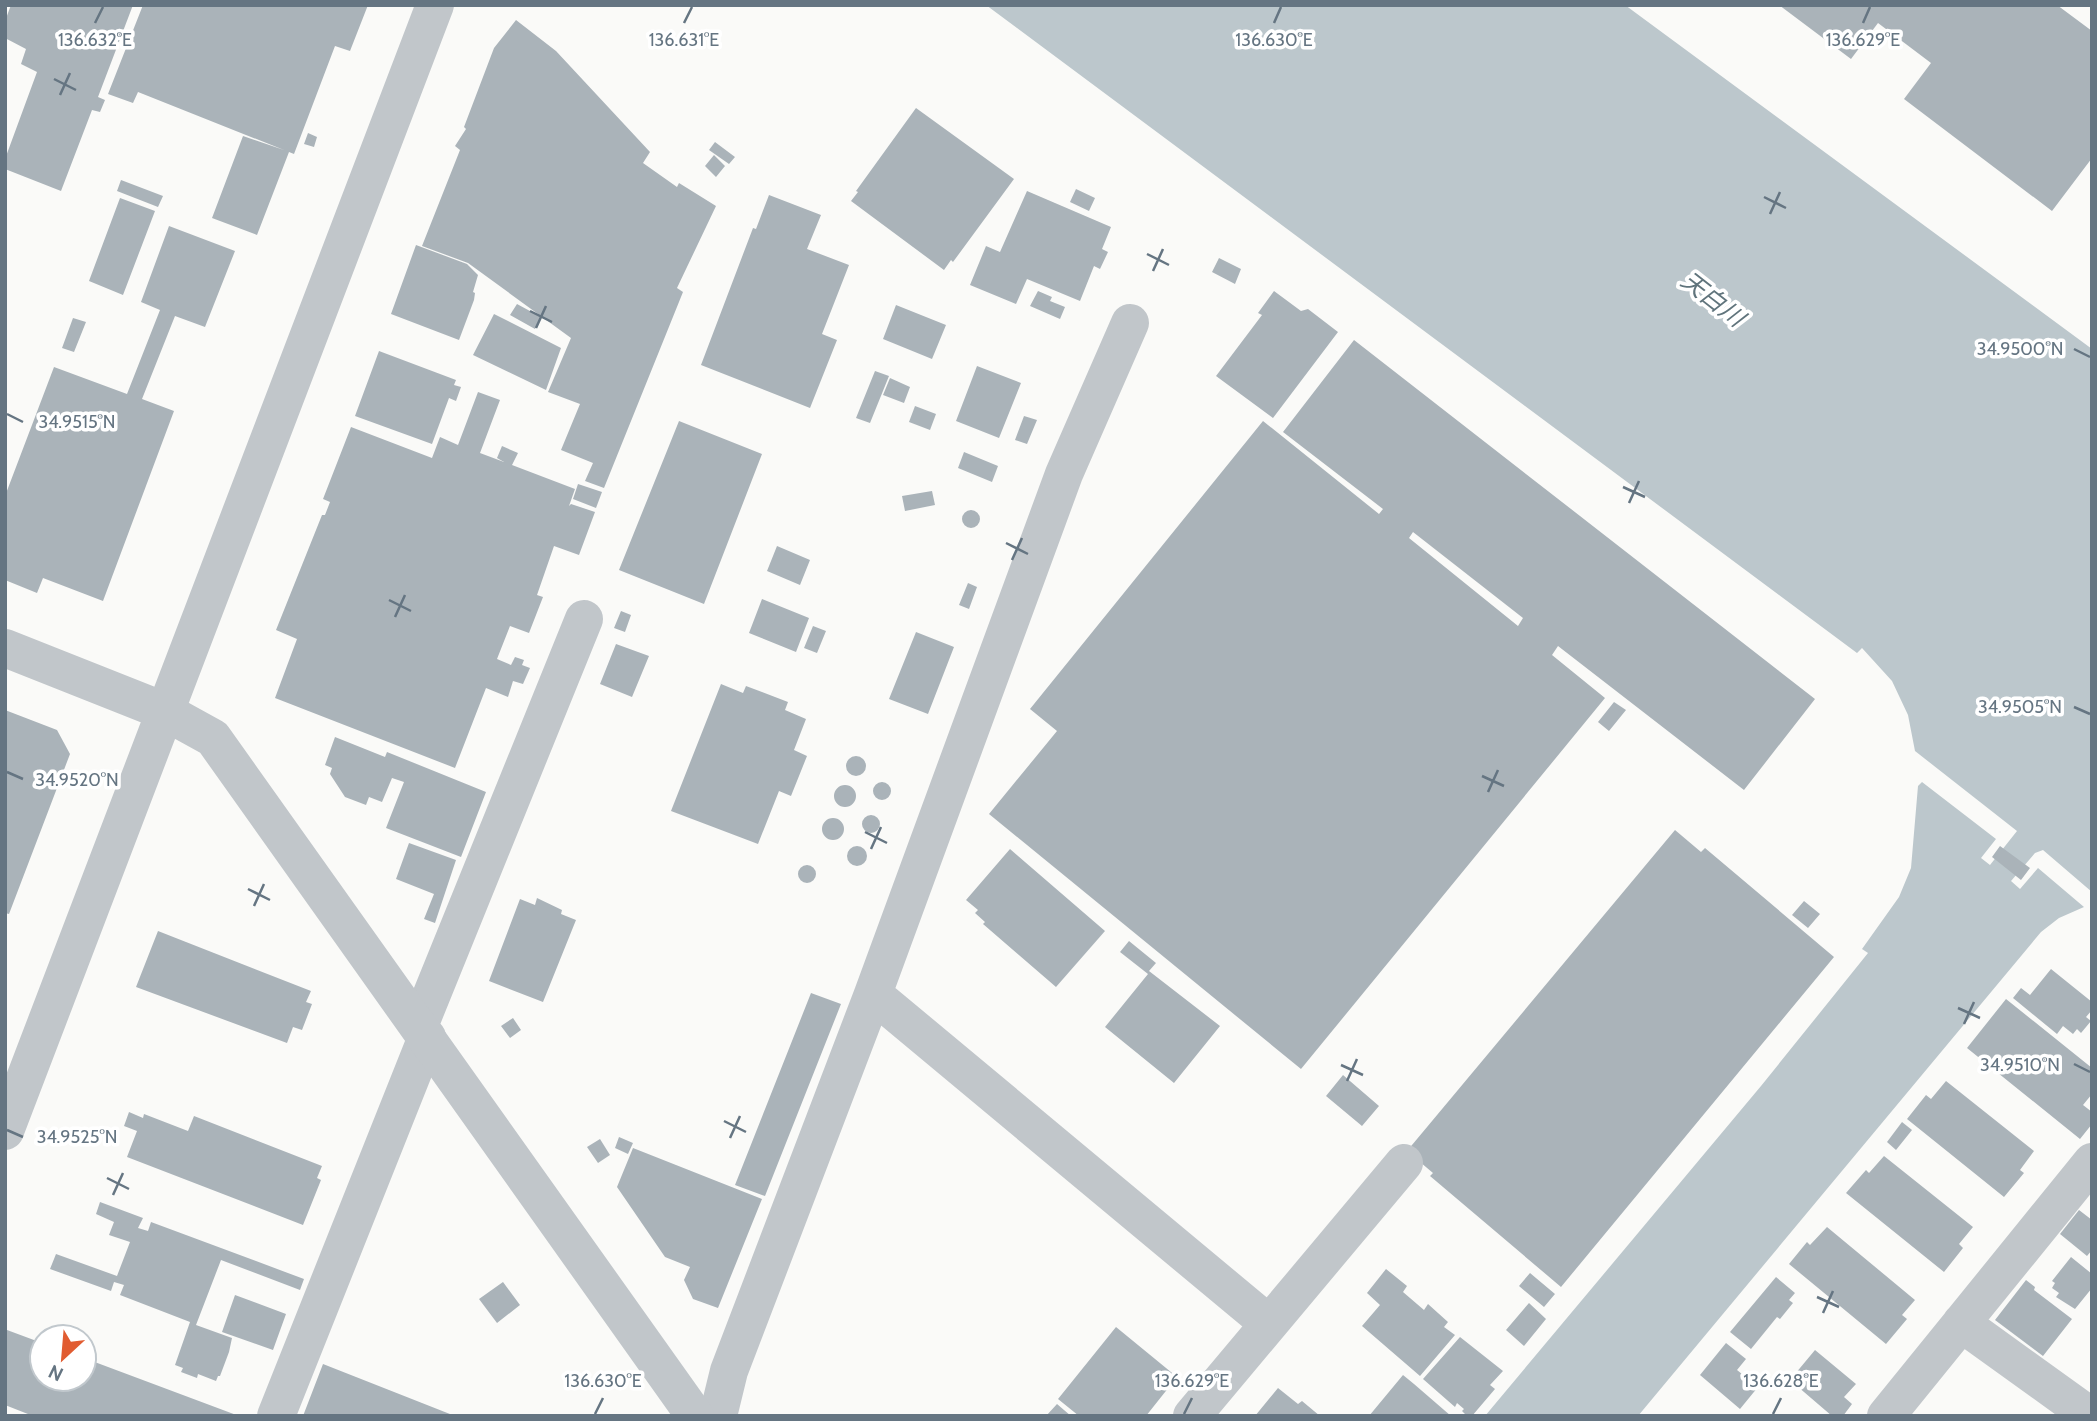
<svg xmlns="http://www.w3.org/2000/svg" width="2097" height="1421" viewBox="0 0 2097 1421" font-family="Cabin,'Noto Sans JP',sans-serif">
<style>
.water{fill:#bcc7cc}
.building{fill:#aab3b9;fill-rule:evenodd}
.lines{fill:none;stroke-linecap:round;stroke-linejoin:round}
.minor{stroke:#c1c6ca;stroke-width:38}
.tertiary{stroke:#c1c6ca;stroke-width:38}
.ticks{fill:none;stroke:#657582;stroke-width:2.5}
.labels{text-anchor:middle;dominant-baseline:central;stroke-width:7;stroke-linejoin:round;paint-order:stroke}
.water-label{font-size:24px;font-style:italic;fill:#60747c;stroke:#fff}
.ticks-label{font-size:18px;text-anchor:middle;fill:#657582;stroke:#fff;stroke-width:7;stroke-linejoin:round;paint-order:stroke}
</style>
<rect width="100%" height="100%" fill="#fafaf8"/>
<path class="water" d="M986,5h639l467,344v543l-49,-42 -8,3 -24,28 9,8 18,-21 46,39 -25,11 -18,14 -403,484h-153l276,-330 107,-133 -6,-4 37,-52 12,-29 7,-82 4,-4 74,57 -15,19 9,7 27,-34 -102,-80 -7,-36 -16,-34 -30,-33 -5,5z"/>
<path class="building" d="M11,5h122l-35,92 7,3 -5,12 -8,-2 -31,81 -56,-22v-10l32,-87 -16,-8 5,-15 -21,-11v-17z
M143,5h225l-18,46 -15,-5 -41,108 -5,-2 -32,83 -45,-17 31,-82 41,14 -146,-58 -5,11 -25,-9z
M1779,5h278l35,26v127l-40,53 -148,-112 27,-36 -53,-40 -27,36z
M516,20l40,31 94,101 -7,11 34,24 2,-4 37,23 -39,82 6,4 -79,196 -19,-7 8,-18 -32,-13 19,-46 -32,-12 23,-54 -103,-75 -46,-17 38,-96 -5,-4 11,-17 -2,-2 30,-79z
M916,108l98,71 -61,83 -2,-2 -7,10 -93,-69 7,-9 -2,-1z
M308,133l9,4 -3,10 -10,-3z
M715,142l20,15 -6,7 -20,-14z
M714,155l11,11 -9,11 -11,-11z
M121,180l42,16 -5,11 -41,-16z
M1076,189l19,9 -6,13 -19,-9z
M1027,191l84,36 -9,22 6,3 -8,17 -6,-3 -14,35 -53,-22 -11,25 -46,-19 16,-39 14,6z
M769,195l52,20 -14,34 42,16 -27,69 15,6 -27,68 -109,-43 52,-137 3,1z
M120,198l35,13 -32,84 -34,-14z
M169,226l66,25 -30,76 -30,-11 -33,83 32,12 -71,190 -60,-23 -6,15 -32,-13v-84l49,-129 73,27 33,-84 -19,-8z
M416,245l51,19 11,11 -5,17 2,1 -1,7 -15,40 -68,-26z
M1219,258l22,11 -6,15 -23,-12z
M1038,291l14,6 -2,4 15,6 -5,12 -30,-13z
M1274,291l27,20 7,-2 30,23 -65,86 -57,-42 46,-61 -4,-2z
M517,304l24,13 -6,12 -25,-14z
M896,305l50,20 -14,34 -49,-20z
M494,314l67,34 -15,42 -73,-35z
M73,318l13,4 -12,30 -12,-4z
M1354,340l461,359 -71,91 -186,-144 -6,9 53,43 -304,371 -312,-255 68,-83 -27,-22 233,-288 116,93 4,-5 -100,-77zM1413,532l110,86 -5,8 -109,-88z
M379,351l77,29 -2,5 7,2 -5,14 -7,-3 -17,46 -77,-28z
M977,366l44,17 -22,55 -43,-17z
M875,371l14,5 -19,47 -14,-5z
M890,378l20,9 -6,16 -21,-8z
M478,392l22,8 -20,53 24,9 -7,-4 5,-12 16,7 -6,12 63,24 -6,17 2,-2 24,8 -16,43 -25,-9 -17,49 6,2 -14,36 -19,-7 -13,33 14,6 4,-8 9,3 -2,5 8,3 -7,16 -10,-3 -5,16 -22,-9 -31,80 -180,-70 22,-59 -21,-9 46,-115h3l5,-13 -7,-3 28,-72 81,31 8,-21 18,8z
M915,406l21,8 -6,16 -21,-8z
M1024,416l13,4 -10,24 -12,-4z
M679,421l83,33 -58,150 -85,-34z
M964,452l34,14 -6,16 -34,-14z
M578,484l24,8 -6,16 -23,-9z
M932,491l3,14 -30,6 -3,-15z
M962 519a9 9 0 1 1 18 0a9 9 0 1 1-18 0Z
M777,546l33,14 -10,25 -33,-14z
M968,583l9,4 -8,22 -10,-4z
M762,599l47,19 -13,34 -47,-19z
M621,611l10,4 -6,17 -11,-4z
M813,626l13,5 -9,22 -13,-5z
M916,632l38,15 -26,67 -39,-15z
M616,644l33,12 -17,41 -32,-13z
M721,684l22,9 3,-7 42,16 -3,8 21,9 -12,31 13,6 -16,40 -12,-5 -21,53 -87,-33z
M1614,702l12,8 -17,21 -11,-9z
M5,710l52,20 13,24 -61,160 -4,-1z
M335,737l50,20 2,-5 99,40 -25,65 -75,-29 18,-46 -12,-4 -10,24 -13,-5 -3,8 -21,-8 -15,-23 2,-6 -7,-3z
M846 766a10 10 0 1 1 20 0a10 10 0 1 1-20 0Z
M873 791a9 9 0 1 1 18 0a9 9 0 1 1-18 0Z
M834 796a11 11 0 1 1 22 0a11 11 0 1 1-22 0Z
M862 824a9 9 0 1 1 18 0a9 9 0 1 1-18 0Z
M822 829a11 11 0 1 1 22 0a11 11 0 1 1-22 0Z
M1675,830l26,22 4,-4 129,109 -273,330 -131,-111 3,-3 -26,-22z
M409,843l47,17 -21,63 -11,-4 10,-25 -38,-15z
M2000,846l30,22 -9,12 -29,-23z
M847 856a10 10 0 1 1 20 0a10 10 0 1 1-20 0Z
M1010,849l95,82 -49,56 -73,-63 2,-2 -10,-9 3,-3 -12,-10z
M798 874a9 9 0 1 1 18 0a9 9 0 1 1-18 0Z
M537,898l25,12 -1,4 15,6 -33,82 -54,-21 31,-82 15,6z
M1804,901l16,13 -12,14 -16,-13z
M158,931l153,60 -5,11 6,2 -10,26 -9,-3 -6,16 -151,-56z
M1129,941l27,22 -7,8 71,55 -46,57 -69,-56 43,-53 -28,-22z
M2051,969l41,33v8l-6,7 5,4 -10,12 -4,-4 -4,5 -10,-8 -6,8 -44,-36 8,-10 9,7z
M811,993l30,11 -76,192 -30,-11z
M2006,999l86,69v26l-9,11 9,7v12l-12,15 -113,-91z
M513,1018l8,12 -11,8 -9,-12z
M1343,1075l36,31 -17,20 -36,-30z
M1946,1081l88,70 -14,19 4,3 -20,24 -97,-78 19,-24 5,4z
M129,1112l14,6 1,-4 44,17 6,-15 128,50 -5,12 4,2 -18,45 -176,-68 10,-26 -13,-5z
M1902,1122l10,8 -16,20 -9,-8z
M619,1137l14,6 -5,11 -13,-6z
M600,1139l10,16 -12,8 -11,-16z
M633,1148l129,51 -44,109 -25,-9 -9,-19 6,-13 -25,-10 -48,-70z
M1884,1156l89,71 -14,17 4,4 -19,24 -98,-79 20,-23 3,3z
M100,1202l43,16 -5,10 10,3 3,-9 153,57 -4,11 -79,-30 -25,65 36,13 -3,14 -9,24h-2l-2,5 -18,-7 -1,4 -16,-6 2,-4 -8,-3 15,-43 -70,-27 4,-10 -10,-3 -3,9 -61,-22 6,-15 61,22 13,-34 -21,-7 5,-13 -18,-8z
M2079,1210l13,10 -2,7 2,1v22l-5,6 -27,-22z
M1827,1227l88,73 -13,15 5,4 -21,25 -97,-80 18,-22 3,3z
M2071,1257l21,17v14l-17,21 -19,-12 3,-4 -7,-5 3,-5 -3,-2z
M1386,1269l21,17 -4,6 21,18 4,-6 20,18 -4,5 11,8 -35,41 -58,-50 18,-21 -13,-12z
M1530,1273l25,21 -11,13 -25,-21z
M1776,1277l19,16 -6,7 4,3 -13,16 -3,-2 -26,32 -21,-17z
M2026,1280l9,7 -1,3 38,29 -29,37 -48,-36z
M503,1282l17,23 -23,18 -18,-24z
M235,1295l51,19 -13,36 -51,-18z
M1529,1303l17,16 -22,27 -18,-16z
M1116,1327l61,50 -31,39h-67l-21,-17z
M7,1330l35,13v36h42v-21l155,58h-206l-28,-11z
M1460,1337l43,34 -13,14 5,4 -23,27h-5l-5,-5 2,-2 -7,-6 -2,4 -32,-28z
M1726,1343l20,16 -9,11 21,17 -18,22 -40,-34z
M1815,1350l41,34 -12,13 8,7 -9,12h-11l-42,-36z
M323,1364l132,52h-152z
M1403,1375l11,9 37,32h-82z
M1278,1388l20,16 4,-3 18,15h-65z
M1057,1404l14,12h-25z"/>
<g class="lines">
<path class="minor" d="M873,994l396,330
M419,1026l165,-407
M1961,1323l129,93
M276,1416l151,-379
M718,1416l11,-45 144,-377 191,-520 66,-151
M1192,1416l212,-253
M1886,1416l206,-254"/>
<path class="tertiary" d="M5,648l159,63 49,27 482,678
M5,1131l430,-1126"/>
</g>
<path class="ticks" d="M95,23l8,-16M684,23l8,-16M1274,23l7,-16M1863,23l7,-16M54,79l22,11M60,95l10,-22M1764,197l22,11M1770,214l10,-22M1147,254l22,11M1153,271l10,-22M530,311l22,11M536,328l10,-22M2074,349l16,8M7,414l16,8M1623,487l22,10M1629,503l10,-22M1006,543l22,11M1012,560l10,-22M389,600l22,11M395,617l10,-22M2074,707l16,7M7,772l16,7M1482,776l22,10M1488,792l10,-22M865,832l22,11M871,849l10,-22M248,889l22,11M254,906l10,-22M1958,1008l22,10M1964,1024l10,-22M2074,1064l16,8M1341,1065l22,10M1347,1081l10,-22M724,1121l22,11M7,1130l16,7M730,1138l10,-22M107,1178l22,11M113,1195l10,-22M1817,1297l22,10M1823,1313l10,-22M595,1414l8,-16M1184,1414l8,-16M1773,1414l8,-16"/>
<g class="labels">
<g class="water-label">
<text transform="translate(1713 299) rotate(38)">天白川</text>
</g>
</g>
<g class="ticks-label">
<text x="95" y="46">136.632°E</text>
<text x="684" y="46">136.631°E</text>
<text x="1274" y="46">136.630°E</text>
<text x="1863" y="46">136.629°E</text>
<text x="2020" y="355">34.9500°N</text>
<text x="77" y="428">34.9515°N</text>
<text x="2020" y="713">34.9505°N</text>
<text x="77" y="786">34.9520°N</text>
<text x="2020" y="1071">34.9510°N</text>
<text x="77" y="1143">34.9525°N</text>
<text x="603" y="1387">136.630°E</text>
<text x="1192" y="1387">136.629°E</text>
<text x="1781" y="1387">136.628°E</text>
</g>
<rect width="2097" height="1421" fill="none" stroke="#657582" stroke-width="14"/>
<g transform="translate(63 1358) rotate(206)"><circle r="33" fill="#ffffff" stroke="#c1c8cd" stroke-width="2"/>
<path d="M0-5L12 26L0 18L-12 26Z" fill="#e15c31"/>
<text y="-10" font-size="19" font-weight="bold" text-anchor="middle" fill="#657582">N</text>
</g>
</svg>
